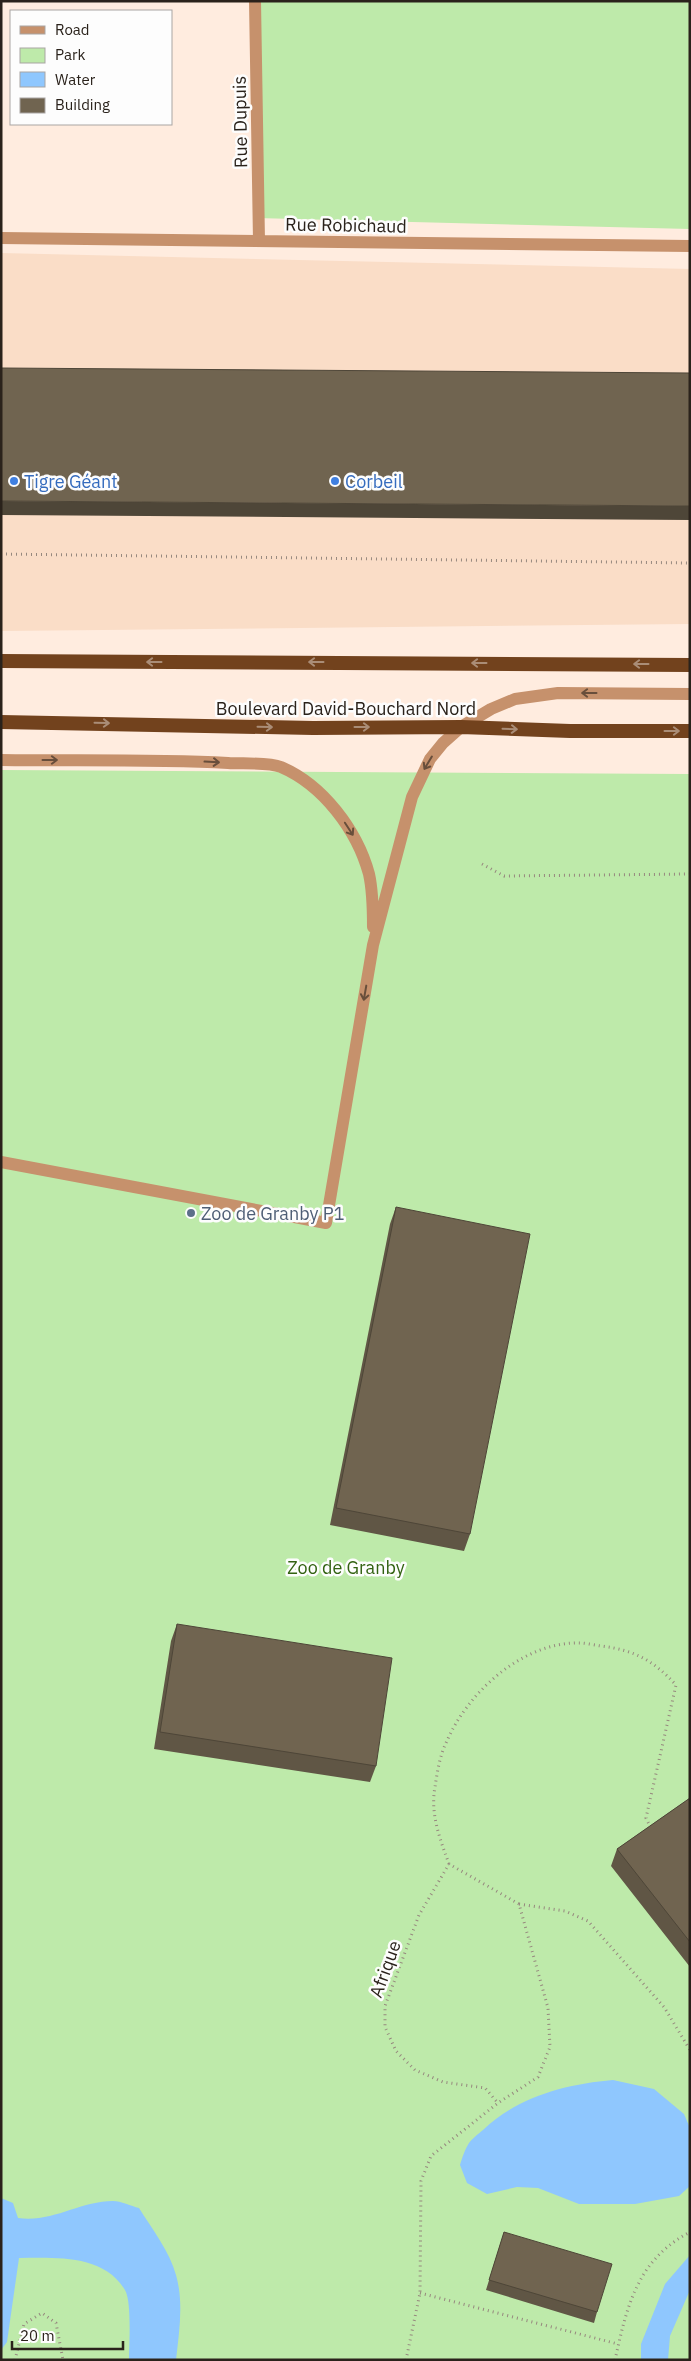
<svg xmlns="http://www.w3.org/2000/svg" width="691" height="2361" viewBox="0 0 691 2361" font-family="'IBM Plex Sans',sans-serif">
<style>
.built{fill:#faddc7}
.green{fill:#beeaaa}
.water{fill:#8fc7fe}
.lines{fill:none;stroke-linecap:round;stroke-linejoin:round}
.path{stroke:#96887e;stroke-width:3;stroke-dasharray:1 4;stroke-linecap:butt}
.service{stroke:#c6916c;stroke-width:12}
.minor{stroke:#c6916c;stroke-width:12}
.trunk{stroke:#72421d;stroke-width:14}
.wall{fill:#605645}
.shaded-wall{fill:#4e4638}
.building{fill:#706450;stroke:#4e4638}
.oneway{stroke:#aa8d77}
.oneway2{stroke:#684e3b}
.shop-dot{fill:#3f7fe0;stroke:#fdfdfd;stroke-width:2}
.service-dot{fill:#5c6f8a;stroke:#fdfdfd;stroke-width:2}
.labels{text-anchor:middle;dominant-baseline:central;stroke-width:5;stroke-linejoin:round;paint-order:stroke}
.street-label{font-size:18px;fill:#2a221b;stroke:#fdfdfd}
.shop-label{font-size:18px;fill:#366cbe;stroke:#fdfdfd;text-anchor:start}
.service-label{font-size:18px;fill:#4e5e75;stroke:#fdfdfd;text-anchor:start}
.park-label{font-size:18px;fill:#326211;stroke:#fdfdfd}
</style>
<rect width="100%" height="100%" fill="#ffecdf"/>
<path class="built" d="M1,253l689,16v355l-689,7z"/>
<path class="green" d="M254,1h436v228l-434,-11z
M1,770l689,4v1586h-689z"/>
<path class="water" d="M613,2080l41,9 30,25 6,14v58l-11,10 -44,8h-56l-41,-16 -21,-1 -30,7 -20,-11 -7,-18c2,-7 5,-16 9,-22 3,-4 9,-9 14,-13 34,-33 83,-46 130,-50z
M1,2198l12,5 5,15c34,5 62,-17 95,-17 8,0 18,5 26,7 13,21 31,44 37,67 8,28 3,57 0,85h-47c0,-15 3,-58 -4,-70 -22,-36 -69,-32 -106,-32l-12,84 -6,8z
M690,2255v35l-20,46 -2,24h-27v-16l24,-60z"/>
<g class="lines">
<path class="path" d="M1,554l689,9
M482,864l22,12 186,-2
M449,1864c-9,-25 -19,-50 -14,-77 2,-14 5,-32 11,-44 21,-50 76,-101 133,-100 7,0 15,2 22,3 33,4 52,14 75,39l-30,133 5,10
M519,1904l46,7 23,10 76,86 26,43
M420,2293l198,51
M15,2360l9,-36 18,-11 14,10 7,37
M406,2360l14,-67 1,-112 10,-25 67,-53 40,-26 12,-30 -2,-39 -29,-104 -70,-40 -30,51 -34,91v21l11,24 19,19 28,12 42,6 13,15
M615,2360c12,-54 22,-100 75,-128"/>
<path class="service" d="M1,760c76,1 152,-1 227,3 14,1 40,-1 53,4 42,18 76,63 88,107 4,18 4,36 4,53
M1,1162l325,61 47,-278 39,-148 18,-38 13,-16 18,-16 30,-18 24,-10 43,-6 132,1"/>
<path class="minor" d="M255,1l4,240
M1,238l689,8"/>
<path class="trunk" d="M1,661l689,4
M1,722l312,6 148,-1 109,4h120"/>
</g>
<path class="wall" d="M396,1207l74,327 -6,17 -134,-26 60,-301z
M177,1624l199,142 -6,16 -216,-33 17,-108z
M690,1798v169l-79,-101 6,-17z
M504,2232l93,80 -3,11 -108,-33z"/>
<path class="shaded-wall" d="M1,501l689,5v14l-689,-5z"/>
<path class="building" d="M1,368l689,5v133l-689,-5z
M396,1207l134,27 -60,300 -134,-26z
M177,1624l215,34 -16,108 -216,-34z
M690,1798v144l-73,-93z
M504,2232l108,32 -15,48 -108,-32z"/>
<defs><path id="oneway-shaft" d="M-6 0H5M1.5-3L5.5 0L1.5 3" fill="none" stroke-width="1.6" stroke-linecap="round" stroke-linejoin="round" transform="scale(1.25)"/></defs>
<g class="oneway">
<use href="#oneway-shaft" transform="translate(154 662) rotate(-180)"/>
<use href="#oneway-shaft" transform="translate(316 662) rotate(-180)"/>
<use href="#oneway-shaft" transform="translate(479 663) rotate(-180)"/>
<use href="#oneway-shaft" transform="translate(641 664) rotate(-180)"/>
<use href="#oneway-shaft" transform="translate(102 723) rotate(1)"/>
<use href="#oneway-shaft" transform="translate(265 727) rotate(1)"/>
<use href="#oneway-shaft" transform="translate(362 727)"/>
<use href="#oneway-shaft" transform="translate(510 729) rotate(2)"/>
<use href="#oneway-shaft" transform="translate(672 731)"/>
</g>
<g class="oneway2">
<use href="#oneway-shaft" transform="translate(589 693) rotate(-180)"/>
<use href="#oneway-shaft" transform="translate(50 760)"/>
<use href="#oneway-shaft" transform="translate(212 762) rotate(3)"/>
<use href="#oneway-shaft" transform="translate(428 763) rotate(121)"/>
<use href="#oneway-shaft" transform="translate(349 829) rotate(57)"/>
<use href="#oneway-shaft" transform="translate(365 993) rotate(100)"/>
</g>
<g class="shop-dot">
<circle cx="14" cy="481" r="5"/>
<circle cx="335" cy="481" r="5"/>
</g>
<circle class="service-dot" cx="191" cy="1213" r="5"/>
<g class="labels">
<g class="street-label">
<text transform="translate(240 122) rotate(-91)">Rue Dupuis</text>
<text transform="translate(346 225) rotate(1)">Rue Robichaud</text>
<text x="346" y="708">Boulevard David-Bouchard Nord</text>
<text transform="translate(385 1969) rotate(-70)">Afrique</text>
</g>
<g class="shop-label">
<text x="24" y="481">Tigre Géant</text>
<text x="345" y="481">Corbeil</text>
</g>
<g class="service-label">
<text x="201" y="1213">Zoo de Granby P1</text>
</g>
<g class="park-label">
<text x="346" y="1567">Zoo de Granby</text>
</g>
</g>
<rect width="691" height="2361" fill="none" stroke="#2a221b" stroke-width="5"/>
<rect x="10" y="10" width="162" height="115" fill="#fdfdfd" stroke="#a9a5a3"/>
<rect x="20" y="26" width="25" height="8" fill="#c6916c" stroke="#a9a5a3"/>
<text x="55" y="35" font-size="15" fill="#2a221b">Road</text>
<rect x="20" y="48" width="25" height="15" fill="#beeaaa" stroke="#a9a5a3"/>
<text x="55" y="60" font-size="15" fill="#2a221b">Park</text>
<rect x="20" y="72" width="25" height="15" fill="#8fc7fe" stroke="#a9a5a3"/>
<text x="55" y="85" font-size="15" fill="#2a221b">Water</text>
<rect x="20" y="98" width="25" height="15" fill="#706450" stroke="#a9a5a3"/>
<text x="55" y="110" font-size="15" fill="#2a221b">Building</text>
<path d="M12 2341v8h111v-8" fill="none" stroke="#2a221b" stroke-width="2.5"/>
<text x="20" y="2341" font-size="15" fill="#2a221b" stroke="#fdfdfd" stroke-width="4" paint-order="stroke">20 m</text>
</svg>
